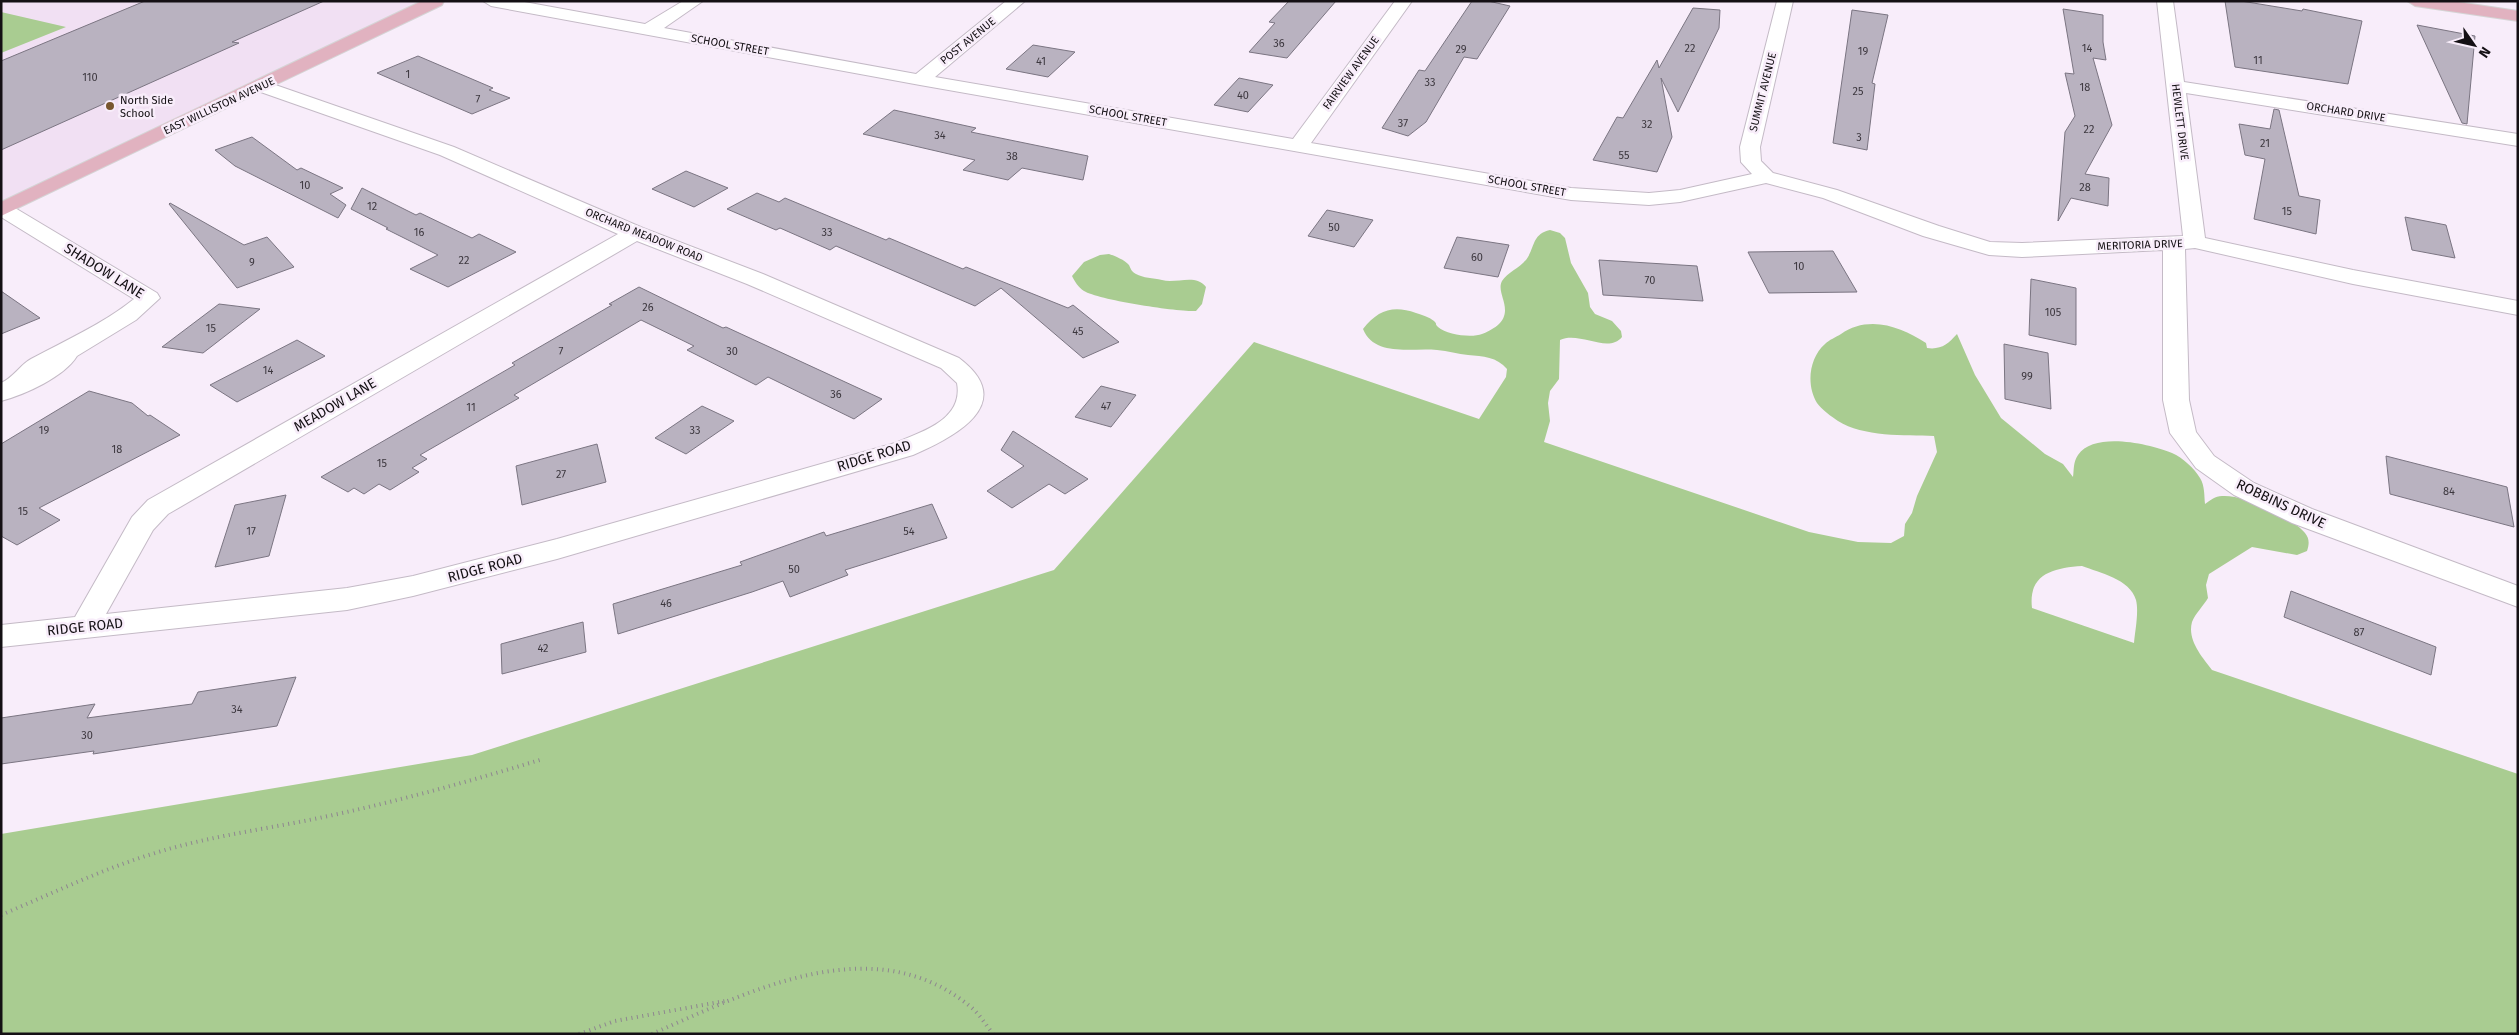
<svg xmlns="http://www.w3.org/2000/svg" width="2519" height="1035" viewBox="0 0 2519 1035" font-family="'Fira Sans',sans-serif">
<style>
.built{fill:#f1e0f3}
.green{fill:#a9cc91;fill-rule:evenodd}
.building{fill:#b9b2c0;stroke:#7b7582}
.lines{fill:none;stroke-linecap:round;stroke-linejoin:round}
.minor-casing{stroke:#c4bac6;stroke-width:2}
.major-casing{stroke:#d5d4d5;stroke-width:2}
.path{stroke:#8e868f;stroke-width:4;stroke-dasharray:1 4.5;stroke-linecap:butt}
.minor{fill:#fff;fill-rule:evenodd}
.major{fill:#e1b2c0;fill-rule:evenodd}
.poi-dot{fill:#78562e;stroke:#f8edfa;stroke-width:2}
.labels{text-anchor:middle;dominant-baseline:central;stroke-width:5;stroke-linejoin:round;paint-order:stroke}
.far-street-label{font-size:11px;fill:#141014;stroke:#f8edfa}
.number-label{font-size:11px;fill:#3d383f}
.far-poi-label{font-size:11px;fill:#141014;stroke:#f8edfa;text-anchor:start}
.street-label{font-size:14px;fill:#141014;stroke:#f8edfa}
</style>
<rect width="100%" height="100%" fill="#f8edfa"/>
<path class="built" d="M1,1h435l-435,209z"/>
<path class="green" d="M1,12l65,15 -65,26z
M1550,230l10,3 5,5 6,25 17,30 2,14 5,7 17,7 9,10 1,6c-14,17 -42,-6 -62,3l-1,39 -9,12 -2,12 2,18 -6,21 265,90 49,10 33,1 13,-7 1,-12 7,-11 5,-17 20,-44 -3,-16c-29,-1 -71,1 -96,-15 -6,-4 -17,-12 -21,-18 -11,-18 -8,-45 8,-59 4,-4 11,-7 16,-10 10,-7 20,-10 32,-10 19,0 37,9 53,19l1,5c14,2 21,-4 30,-14l18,41 26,43 44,36 18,10 10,13c1,-7 0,-15 5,-22 16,-24 72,-11 94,-2 11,5 22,15 28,25 5,8 4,18 5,26 6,-4 10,-8 17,-8 21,-2 70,21 83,37 5,6 4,12 2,18l-10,4 -45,-8 -43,27 -3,11 2,13c-4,7 -13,16 -16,24 -5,18 10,35 20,48l306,104v260h-2517v-200l471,-79 582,-185 200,-228 225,77 27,-42 1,-8c-10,-12 -24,-13 -39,-14 -10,-1 -20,-4 -31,-5 -24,-3 -62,8 -74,-21 15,-19 30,-24 53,-16 6,2 13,4 18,8 4,4 0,2 4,6 9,8 34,11 44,7 42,-17 12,-38 20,-53 6,-9 20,-14 26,-24 7,-12 5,-23 22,-27zM2082,566c18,7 48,13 54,34 3,12 -1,31 -2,43l-102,-35c-4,-34 21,-40 50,-42z
M1109,254c6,2 16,6 20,11 2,4 2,6 7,9 7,4 17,4 26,6 14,4 34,-7 44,7l-4,17 -6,7c-18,1 -97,-11 -112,-20 -6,-4 -9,-9 -12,-15l12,-14 16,-7z"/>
<path class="building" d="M145,1h179l-92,41 7,1 -238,107v-89z
M1289,1h47l-49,57 -38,-6 26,-29 -6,-1z
M1472,1h16l22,5 -33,53 -13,-2 -38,65 -18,14 -26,-8 37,-58 6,1z
M2225,1h16l61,10 1,-2 59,12 -14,63 -113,-17z
M1693,8l27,2 -1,18 -41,84 -17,-34 11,59 -15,35 -64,-12 24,-43 6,1 34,-58 2,8z
M2063,9l40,6v27l3,18 -13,-2 19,67 -27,49 24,4 -1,28 -37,-8 -13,23 7,-89 10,-16 -10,-43 9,1z
M1852,10l36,5 -16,68 3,1 -8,66 -34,-7z
M2417,25l58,11 -8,88 -5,-1z
M1033,45l42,7 -27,25 -42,-8z
M418,56l75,32 -4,2 21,8 -38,16 -95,-41z
M1239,78l34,7 -25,27 -34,-7z
M2274,109l5,1 20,86 21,4 -4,34 -62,-15 11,-60 -20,-4 -6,-31 31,5z
M894,110l82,18 -5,4 117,24 -5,24 -61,-12 -14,12 -45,-10 12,-10 -112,-26z
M252,137l45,33 4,-2 42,20 -13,6 16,11 -8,13 -103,-52 -20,-16z
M686,171l42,17 -34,19 -42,-18z
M362,188l54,27 4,-2 52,25 7,-4 37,18 -68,35 -38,-18 28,-14 -52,-26 2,-1 -37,-19z
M757,193l22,9 6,-4 101,42 3,-2 74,31 3,-2 102,41 5,-3 46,37 -36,16 -82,-70 -26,18 -139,-60 -6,4 -50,-22 -4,2 -49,-21z
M170,203l74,42 23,-8 27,30 -57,21 -68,-84z
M1327,210l46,10 -19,27 -46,-11z
M2405,217l41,8 9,33 -43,-8z
M1457,237l52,8 -11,32 -54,-9z
M1833,251l24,41 -88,1 -21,-41z
M1599,260l98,6 6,35 -100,-6z
M2031,279l45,9v57l-47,-10z
M639,287l84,41 3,-1 156,72 -28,20 -86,-42 -12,8 -69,-35 7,-4 -53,-26 -127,75 5,3 -99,57 7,4 -15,9 7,4 -29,18 -11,-6 -15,10 -10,-6 -6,4 -27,-15 194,-112 -3,-2 100,-58 -3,-1z
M1,291l39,27 -39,16z
M219,304l41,5 -57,44 -41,-6z
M297,340l28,16 -88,46 -27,-17z
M2004,344l44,9 3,56 -46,-10z
M1101,386l35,9 -25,32 -36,-10z
M89,391l43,12 16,13 2,-1 30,20 -141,73 21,12 -43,25 -16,-9v-92z
M702,406l32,15 -48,33 -31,-16z
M1013,431l59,38 16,10 -23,15 -16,-10 -37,24 -25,-17 37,-25 -23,-16z
M597,444l9,38 -84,23 -6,-39z
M2386,456l121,31 7,40 -124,-33z
M286,495l-17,61 -54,11 20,-62z
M932,504l15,34 -102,32 3,5 -58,22 -7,-16 -31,11 -134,42 -5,-30 129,-39 -2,-3 84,-30 2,4z
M2291,591l145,56 -5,28 -147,-58z
M583,622l3,30 -84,22 -1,-30z
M296,677l-19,49 -184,28 1,-3 -93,13v-46l94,-14 -8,14 105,-14 6,-12z"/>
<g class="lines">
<g class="minor-casing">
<path id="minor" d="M483,1h36l126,23 38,-23h20l-39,27 252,46 90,-73h19l-90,76 358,62 102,-138h17l-101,142 260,45 78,5 31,-3 72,-16 -11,-12 -1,-15 37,-146h16l-33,146 1,14 12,12 64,17 102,36 51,16 32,1 161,-7 -26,-235h16l11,81 334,52v12l-332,-53 19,145 148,32 165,31v14l-165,-31 -158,-36 -10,1 4,151 7,32 18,24 40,27 58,26 206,77v21l-226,-84 -58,-28 -38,-27 -26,-35 -7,-33v-150l-141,7 -33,-2 -66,-19 -100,-38 -57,-15 -86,19 -31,3 -78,-5 -651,-115 -429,-79z
M261,80l193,67 189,81 120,46 196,84c60,45 -4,79 -46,97l-356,104 -144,37 -66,14 -346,37v-22l74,-8 57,-100 16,-17 470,-266 -178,-79 -185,-65 -3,-4 3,-4zM637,241l110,43 194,84 16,15c7,37 -36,49 -62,60l-338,96 -144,37 -66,12 -241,26 47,-84 15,-16z
M1,203l9,2 147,88 3,5 -24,22 -59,36c-13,21 -51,38 -76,45v-18c12,-5 19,-18 30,-24 35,-19 72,-35 103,-60l-133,-82z"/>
</g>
<g class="major-casing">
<path id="major" d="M422,1h22l-2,4 -441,211v-14z
M2407,1h44l67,10v10l-103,-15z"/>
</g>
<path class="path" d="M1,915c50,-21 99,-45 151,-61 50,-16 101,-23 152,-33 81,-16 160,-38 239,-62
M579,1034l36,-13 110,-20
M652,1034c98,-43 223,-108 320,-26 8,7 14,17 21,26"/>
<use href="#minor" class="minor"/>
<use href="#major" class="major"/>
</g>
<circle class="poi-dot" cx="110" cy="106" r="5"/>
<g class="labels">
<g class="far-street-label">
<text transform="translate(968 41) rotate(-39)">POST AVENUE</text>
<text transform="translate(730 45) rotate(10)">SCHOOL STREET</text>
<text transform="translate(1351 73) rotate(-54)">FAIRVIEW AVENUE</text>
<text transform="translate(1763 92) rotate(-76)">SUMMIT AVENUE</text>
<text transform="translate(219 106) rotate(-25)">EAST WILLISTON AVENUE</text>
<text transform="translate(2346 112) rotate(9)">ORCHARD DRIVE</text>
<text transform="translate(1128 116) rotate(10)">SCHOOL STREET</text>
<text transform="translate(2180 122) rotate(83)">HEWLETT DRIVE</text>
<text transform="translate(1527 186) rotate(10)">SCHOOL STREET</text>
<text transform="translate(644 235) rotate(22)">ORCHARD MEADOW ROAD</text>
<text transform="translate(2140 245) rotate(-2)">MERITORIA DRIVE</text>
</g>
<g class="number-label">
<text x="1279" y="43">36</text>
<text x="1690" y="48">22</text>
<text x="2087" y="48">14</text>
<text x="1461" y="49">29</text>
<text x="1863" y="51">19</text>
<text x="2258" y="60">11</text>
<text x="1041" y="61">41</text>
<text x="408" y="74">1</text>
<text x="90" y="77">110</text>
<text x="1430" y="82">33</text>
<text x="2085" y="87">18</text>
<text x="1858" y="91">25</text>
<text x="1243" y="95">40</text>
<text x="478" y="99">7</text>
<text x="1403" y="123">37</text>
<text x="1647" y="124">32</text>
<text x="2089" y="129">22</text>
<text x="940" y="135">34</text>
<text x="1859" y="137">3</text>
<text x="2265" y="143">21</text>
<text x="1624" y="155">55</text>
<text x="1012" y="156">38</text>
<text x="305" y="185">10</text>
<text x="2085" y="187">28</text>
<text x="372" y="206">12</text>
<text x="2287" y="211">15</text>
<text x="1334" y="227">50</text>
<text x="419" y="232">16</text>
<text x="827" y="232">33</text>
<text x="1477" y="257">60</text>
<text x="464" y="260">22</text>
<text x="252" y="262">9</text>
<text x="1799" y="266">10</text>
<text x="1650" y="280">70</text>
<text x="648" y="307">26</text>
<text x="2053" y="312">105</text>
<text x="211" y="328">15</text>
<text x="1078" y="331">45</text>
<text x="561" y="351">7</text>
<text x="732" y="351">30</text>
<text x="268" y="370">14</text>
<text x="2027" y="376">99</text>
<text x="836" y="394">36</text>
<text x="1106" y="406">47</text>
<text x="471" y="407">11</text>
<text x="44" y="430">19</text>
<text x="695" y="430">33</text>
<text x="117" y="449">18</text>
<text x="382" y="463">15</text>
<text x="561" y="474">27</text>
<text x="2449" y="491">84</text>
<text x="23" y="511">15</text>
<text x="251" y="531">17</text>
<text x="909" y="531">54</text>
<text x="794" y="569">50</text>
<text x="666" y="603">46</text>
<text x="2359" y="632">87</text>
<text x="543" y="648">42</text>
<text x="237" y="709">34</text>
<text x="87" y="735">30</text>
</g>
<g class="far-poi-label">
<text x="120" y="100">North Side<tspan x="120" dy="13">School</tspan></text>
</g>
<g class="street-label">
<text transform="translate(104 271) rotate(32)">SHADOW LANE</text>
<text transform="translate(335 405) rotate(-30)">MEADOW LANE</text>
<text transform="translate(874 456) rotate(-17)">RIDGE ROAD</text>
<text transform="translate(2281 504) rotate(25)">ROBBINS DRIVE</text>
<text transform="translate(485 568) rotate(-15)">RIDGE ROAD</text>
<text transform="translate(85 627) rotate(-6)">RIDGE ROAD</text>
</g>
</g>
<rect width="2519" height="1035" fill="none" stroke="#141014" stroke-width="5"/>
<g transform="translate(2474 45) rotate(124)" stroke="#f8edfa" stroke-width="4" paint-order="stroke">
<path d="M0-4L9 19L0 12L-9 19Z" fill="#141014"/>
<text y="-8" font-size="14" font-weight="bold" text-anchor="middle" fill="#141014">N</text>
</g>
</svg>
